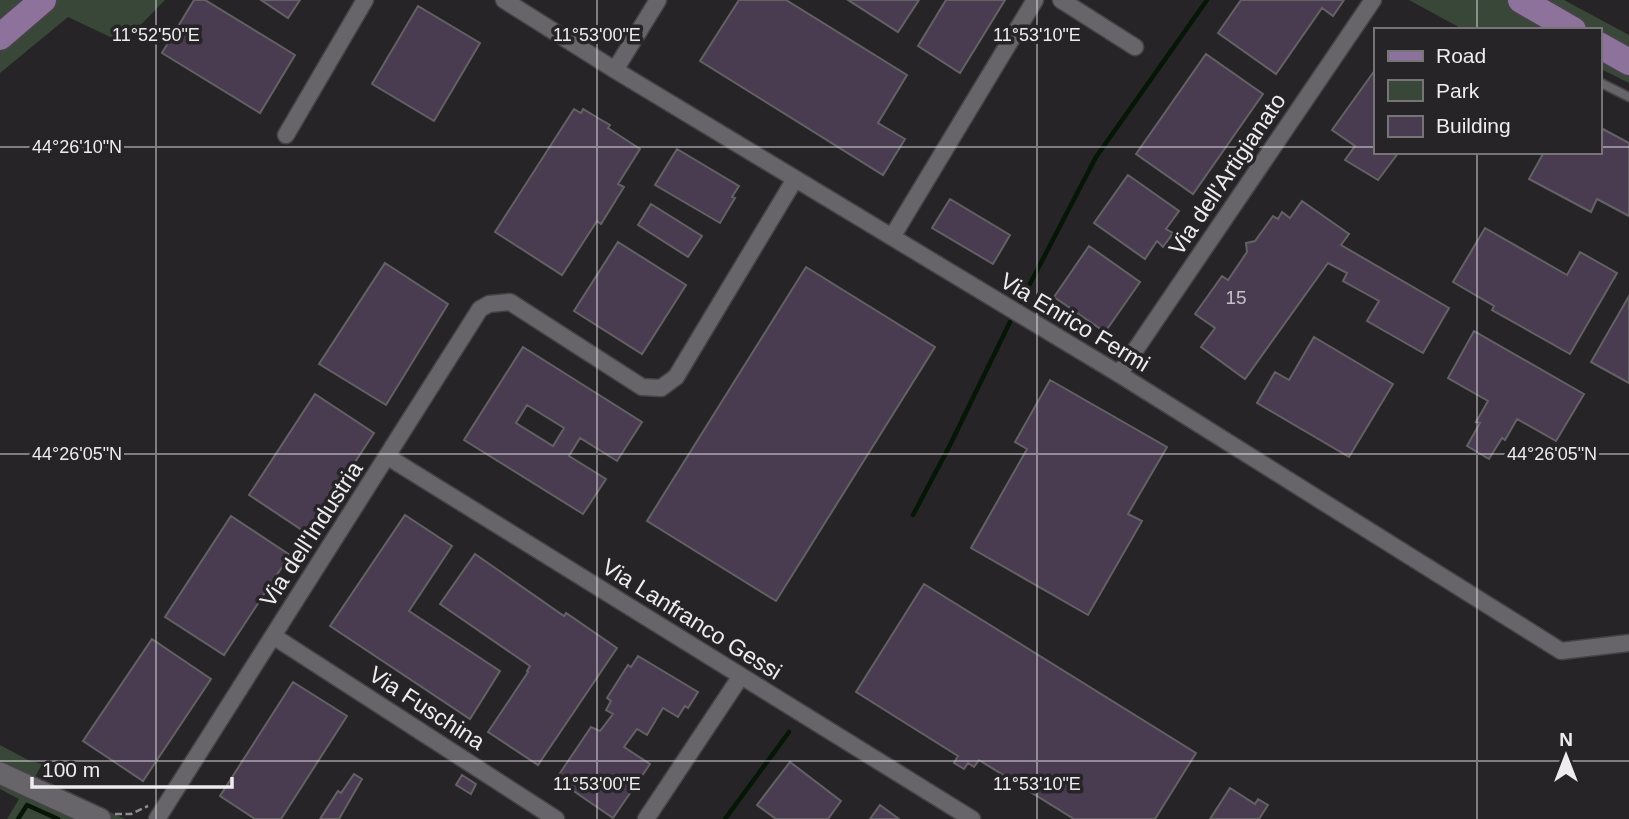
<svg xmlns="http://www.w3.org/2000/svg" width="1629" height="819" viewBox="0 0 1629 819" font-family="Arial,sans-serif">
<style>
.green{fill:#394738}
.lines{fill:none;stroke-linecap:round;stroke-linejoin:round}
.stream{stroke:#061606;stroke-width:4.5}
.building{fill:#493c51;stroke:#646165;stroke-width:2;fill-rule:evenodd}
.service-casing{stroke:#454346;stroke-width:11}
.minor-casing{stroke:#454346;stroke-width:19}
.tertiary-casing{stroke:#454346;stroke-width:24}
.primary-casing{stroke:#454346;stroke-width:30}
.path{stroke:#8f8d90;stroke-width:2.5;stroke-dasharray:7 3.5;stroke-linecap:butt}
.service{stroke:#68656a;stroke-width:8}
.minor{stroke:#68656a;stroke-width:16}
.tertiary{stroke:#68656a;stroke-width:21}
.primary{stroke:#8d739c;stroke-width:26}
.ticks{fill:none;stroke:#eeecef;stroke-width:2;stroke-opacity:0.45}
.labels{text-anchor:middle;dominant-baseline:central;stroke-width:7;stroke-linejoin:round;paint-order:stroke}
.number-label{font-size:19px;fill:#c5c0c8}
.street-label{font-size:23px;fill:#eeecef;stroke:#262427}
.ticks-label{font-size:18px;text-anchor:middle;fill:#eeecef;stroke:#262427;stroke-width:7;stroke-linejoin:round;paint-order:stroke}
</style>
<rect width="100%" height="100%" fill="#262427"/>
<path class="green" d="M0,0h165l-42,43 -55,-26 -68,56z
M1409,0h155l65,35v48l-30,-15v-38h-135z
M0,745l28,15 14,4 -7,13 90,42h-118l12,-20 -19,-10z"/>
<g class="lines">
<path class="stream" d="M1021,301l75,-144 111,-157
M913,515l36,-68 61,-125
M18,819l9,-14 31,14
M725,819l64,-87"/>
</g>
<path class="building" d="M194,0h11l90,55 -35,58 -98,-60z
M261,0h39l-12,18z
M739,0h47l121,75 -29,48 27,16 -22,36 -183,-114z
M848,0h71l-21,32z
M946,0h59l-45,73 -42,-27z
M1241,0h103l-11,16 -11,-8 -46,66 -58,-41z
M418,6l62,37 -46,78 -62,-37z
M1206,54l57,40 -70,100 -57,-40z
M1375,70v82h24l-21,28 -33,-20 10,-14 -23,-16z
M574,109l7,4 2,-4 15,9 12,7 -2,3 32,21 -22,35 6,3 -23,37 -4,-3 -35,54 -67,-43z
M1599,127l30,16v73l-32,-17 -6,13 -62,-33 15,-27h55z
M677,149l62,37 -7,11 3,1 -15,25 -65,-38z
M1128,175l51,36 -13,18 7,4 -10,14 -6,-6 -12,18 -51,-36z
M950,199l60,36 -17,29 -61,-36z
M1302,201l47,33 -8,11 108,63 -26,45 -56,-32 12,-20 -36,-20 4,-8 -19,-10 -83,116 -44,-32 14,-19 -20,-14 27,-38 6,4 19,-28 -1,-9 9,-2 18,-25 5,3 4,-7 8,6z
M651,204l51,32 -14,21 -50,-32z
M1485,228l82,47 13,-23 37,21 -47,81 -78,-44 2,-4 -41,-24z
M618,242l68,43 -44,69 -68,-43z
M1089,246l51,36 -35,50 -51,-35z
M385,263l63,41 -62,101 -67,-41z
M806,267l129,80 -159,254 -129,-80z
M1629,296v87l-38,-21z
M1474,331l110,63 -28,47 -39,-22 -12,21 -3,-2 -13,21 -22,-13 13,-23 -4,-1 12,-21 -40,-23z
M1314,337l79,47 -44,73 -92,-54 18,-31 14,8z
M523,347l119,75 -25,39 -37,-23 -11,18 37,23 -23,35 -119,-74zM527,405l37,23 -11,18 -37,-23z
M1050,380l117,67 -39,67 14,7 -54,94 -117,-67 56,-99 -12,-7z
M315,394l59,39 -66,101 -59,-39z
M405,515l47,31 -43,65 91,60 -30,48 -140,-93z
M231,516l59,39 -66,100 -59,-38z
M475,554l89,62 2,-3 51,35 -79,117 -50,-33 40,-60 -1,-1 3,-5 -90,-62z
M924,584l272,169 -41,66h-81l-95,-59 -5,7 -6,-4 -4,6 -10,-6 4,-7 -102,-64z
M152,639l59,40 -68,102 -60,-40z
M638,656l60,36 -10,16 -3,-2 -7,11 -15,-9 -16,27 -10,-6 -13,18 26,17 -37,54 -57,-39 35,-52 9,4 13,-17 -7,-4 5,-9 -4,-3 21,-33 3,2z
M293,682l54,34 -66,103h-26l-35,-23z
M790,762l51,39 -13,18h-52l-19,-14z
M354,774l8,5 -23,40h-19l18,-28 3,2z
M462,775l14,9 -5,10 -15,-9z
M1230,788l25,16 3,-5 10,6 -9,14h-49z
M880,805l19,14h-29z"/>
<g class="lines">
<g class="service-casing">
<path id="service" d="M1599,82l30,15"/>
</g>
<g class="minor-casing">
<path id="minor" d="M504,0l111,70 504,304 442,277 68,-8
M1061,0l74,47
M615,70l43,-70
M286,135l79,-135
M892,237l143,-237
M1119,374l254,-374
M388,457l584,362
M273,636l283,183
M157,819l323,-510 9,-5 21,-2 132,85 19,1 15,-11 119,-198
M646,819l95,-143"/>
</g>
<g class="tertiary-casing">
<path id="tertiary" d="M0,773l100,46"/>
</g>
<g class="primary-casing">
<path id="primary" d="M1521,0l52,30
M0,37l43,-37
M1599,45l30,17"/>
</g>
<path class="path" d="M115,814h16l17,-8"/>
<use href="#service" class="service"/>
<use href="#minor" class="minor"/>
<use href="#tertiary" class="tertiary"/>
<use href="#primary" class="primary"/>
</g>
<path class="ticks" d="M156,0v819M597,0v819M1037,0v819M1477,0v30M0,147h1375M1599,147h30M1477,152v667M0,454h1629M0,761h1629"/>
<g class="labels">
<g class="number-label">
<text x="1236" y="297">15</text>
</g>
<g class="street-label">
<text transform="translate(1227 174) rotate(-56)">Via dell'Artigianato</text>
<text transform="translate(1075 322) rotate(31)">Via Enrico Fermi</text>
<text transform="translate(311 534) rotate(-57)">Via dell'Industria</text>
<text transform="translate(692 619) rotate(32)">Via Lanfranco Gessi</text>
<text transform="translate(427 708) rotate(33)">Via Fuschina</text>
</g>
</g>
<g class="ticks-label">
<text x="156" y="41">11°52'50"E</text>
<text x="597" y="41">11°53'00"E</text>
<text x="1037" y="41">11°53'10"E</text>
<text x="77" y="153">44°26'10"N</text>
<text x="77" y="460">44°26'05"N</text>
<text x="1552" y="460">44°26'05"N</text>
<text x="597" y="790">11°53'00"E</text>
<text x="1037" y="790">11°53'10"E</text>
</g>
<rect x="1374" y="28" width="228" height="126" fill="#262427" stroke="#767477" stroke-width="2"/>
<rect x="1388" y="51" width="35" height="10" fill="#8d739c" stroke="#767477" stroke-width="2"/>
<text x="1436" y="63" font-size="21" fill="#eeecef">Road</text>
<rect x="1388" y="80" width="35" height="21" fill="#394738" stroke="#767477" stroke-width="2"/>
<text x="1436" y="98" font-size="21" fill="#eeecef">Park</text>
<rect x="1388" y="116" width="35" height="21" fill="#493c51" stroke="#767477" stroke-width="2"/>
<text x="1436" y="133" font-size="21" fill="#eeecef">Building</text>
<g transform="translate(1566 756)" stroke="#262427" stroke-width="5" paint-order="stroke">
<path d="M0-5L12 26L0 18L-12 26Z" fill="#eeecef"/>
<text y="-10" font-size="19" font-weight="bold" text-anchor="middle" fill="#eeecef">N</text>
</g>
<path d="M32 777v10h200v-10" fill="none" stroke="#eeecef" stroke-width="3.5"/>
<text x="42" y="777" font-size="21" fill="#eeecef" stroke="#262427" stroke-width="5" paint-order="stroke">100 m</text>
</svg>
